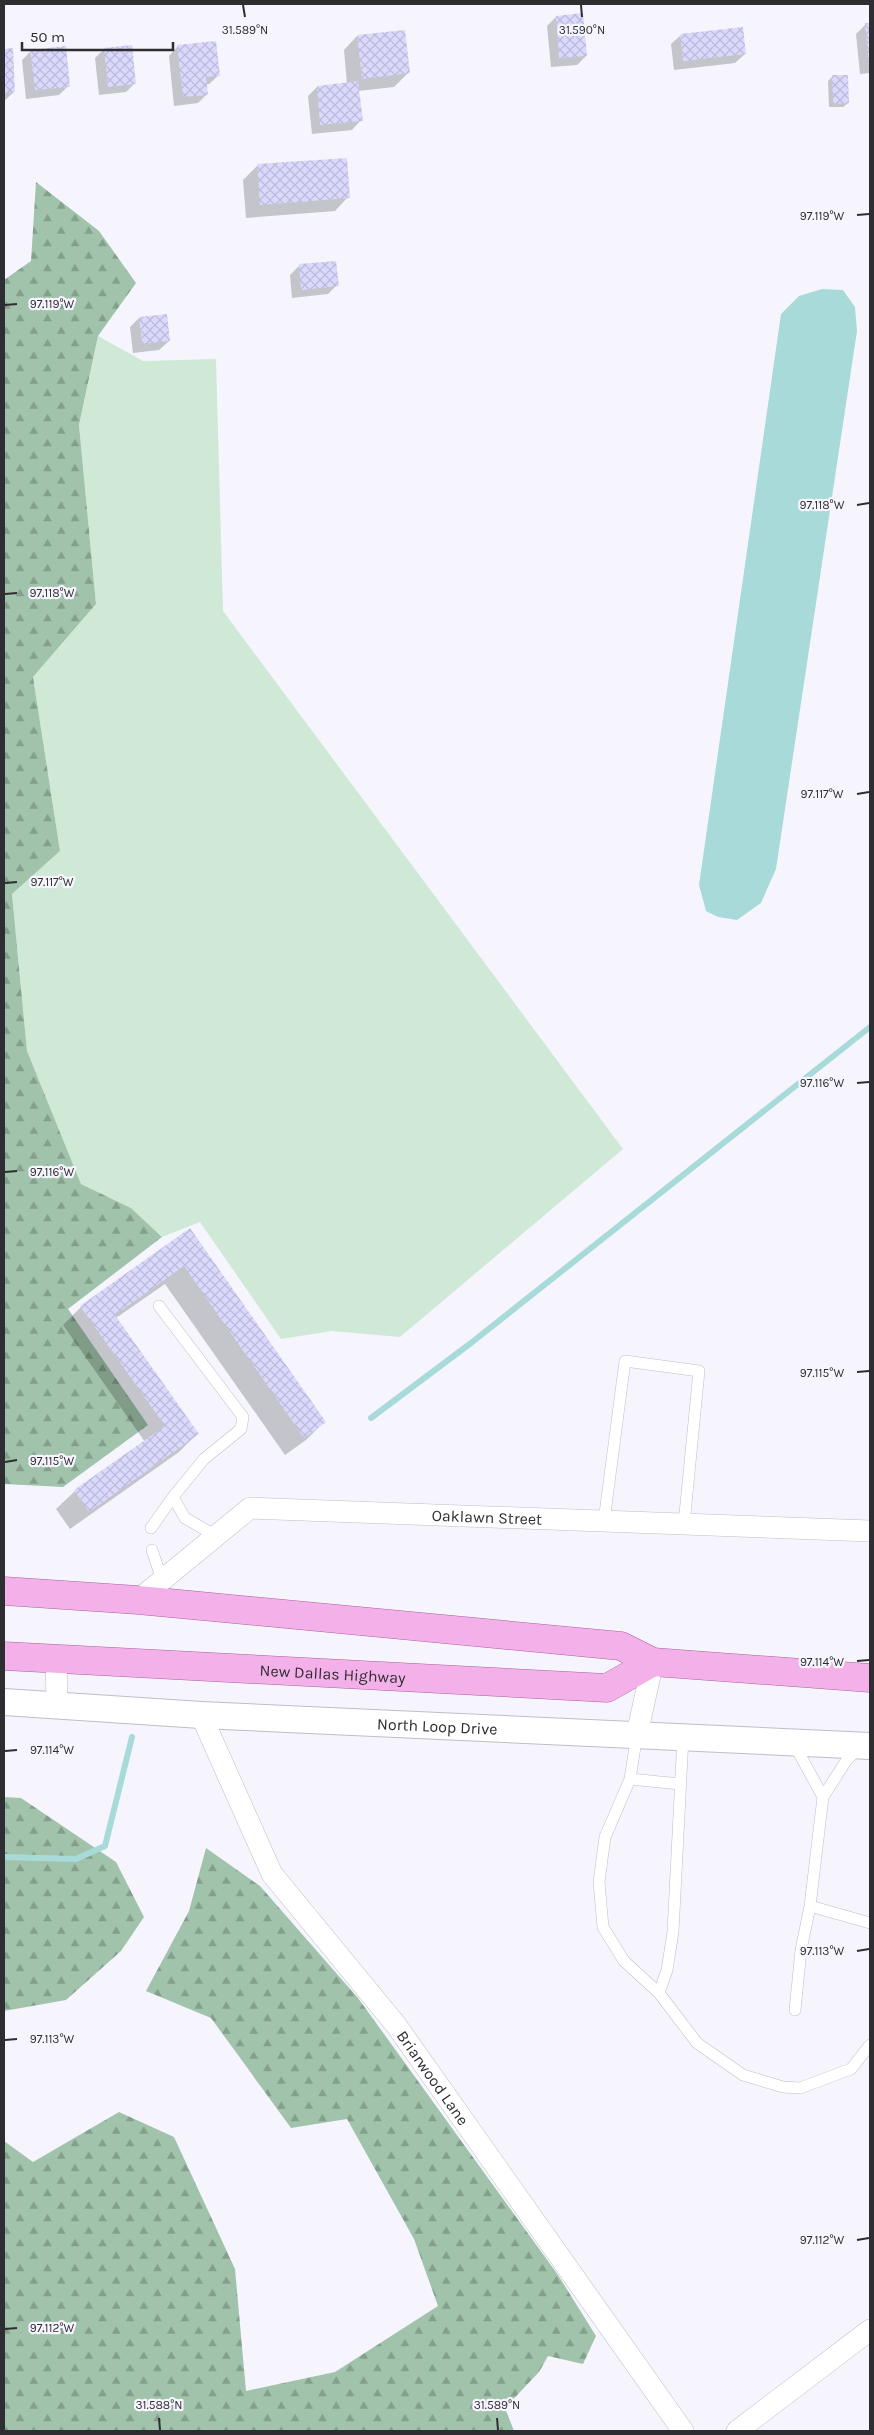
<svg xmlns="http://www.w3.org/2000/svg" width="874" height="2435" viewBox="0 0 874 2435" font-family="Karla,sans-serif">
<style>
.green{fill:#cfe9d6}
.forest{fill:url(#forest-firs)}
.water{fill:#a9dada}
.shadow{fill:#0003}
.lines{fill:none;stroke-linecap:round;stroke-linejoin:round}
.stream{stroke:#a9dada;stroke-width:6}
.building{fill:url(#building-cross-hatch)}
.service-casing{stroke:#bfbec7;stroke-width:12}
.minor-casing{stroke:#bfbec7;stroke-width:22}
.tertiary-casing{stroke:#bfbec7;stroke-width:28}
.primary-casing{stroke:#aa619f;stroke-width:29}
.service{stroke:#fff;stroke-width:11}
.minor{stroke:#fff;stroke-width:21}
.tertiary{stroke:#fff;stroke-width:26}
.primary{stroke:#f4b1e9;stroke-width:28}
.ticks{fill:none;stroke:#2e2d31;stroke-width:2}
.labels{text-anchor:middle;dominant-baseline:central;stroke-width:4.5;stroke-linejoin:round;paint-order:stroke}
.street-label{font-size:16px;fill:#2e2d31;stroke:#f6f5fe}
.ticks-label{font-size:12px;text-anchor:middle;fill:#2e2d31;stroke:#f6f5fe;stroke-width:4.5;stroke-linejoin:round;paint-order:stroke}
</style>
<defs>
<pattern id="forest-firs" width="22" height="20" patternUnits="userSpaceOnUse" patternTransform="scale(1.25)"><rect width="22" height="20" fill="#a1c3ab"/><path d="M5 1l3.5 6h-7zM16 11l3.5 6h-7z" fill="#849f8c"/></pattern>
<pattern id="building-cross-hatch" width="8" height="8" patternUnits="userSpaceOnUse" patternTransform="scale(1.25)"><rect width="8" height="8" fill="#dad9fd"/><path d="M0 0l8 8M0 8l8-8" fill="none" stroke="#bbbbd9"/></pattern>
</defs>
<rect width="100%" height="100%" fill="#f6f5fe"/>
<path class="green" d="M98,336l45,25 73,-2 7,252 400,538 -223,188 -68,-6 -51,8 -81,-117 -38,15 -31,-29 -50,-24 -54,-133 -15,-157 48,-43 -27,-174 63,-73 -17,-179z"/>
<path class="forest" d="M36,182l63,49 37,52 -38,53 -19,89 17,179 -63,73 27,174 -48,43 15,157 54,133 50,24 31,29 -94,72 80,116 -85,62 -59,-3v-1204l27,-19z
M4,1797l17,1 95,64 28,55 -23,34 -55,49 -62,11z
M206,1848l54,38 98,112 200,277 38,61 -13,28 -35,-8 -9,16 -34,36 9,23h-510v-290l29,21 86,-50 55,25 61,132 11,122 89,-19 103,-66 -24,-67 -67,-120 -56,9 -80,-110 -65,-27 43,-80z"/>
<path class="water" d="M822,289l21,1 12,17 2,24 -81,538 -15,34 -24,17 -19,-3 -12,-6 -7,-26 82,-571 18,-18z"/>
<path class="shadow" d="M556,17l30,39 -9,9 -26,2 -4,-41z
M870,24v49l-10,1 -4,-40 9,-9z
M681,35l64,19 -10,9 -61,7 -3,-26z
M357,36l51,37 -14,14 -36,4 3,29 -9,10 -40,4 -4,-38 9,-9 30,-3 -3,-34z
M178,46l41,29 -10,9 -3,1 1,9 -9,9 -24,3 -5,-50z
M104,49l31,34 -9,9 -27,3 -4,-37z
M4,50h8l2,42 -10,9z
M31,51l37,35 -9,9 -33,4 -4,-39z
M832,77l16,26 -5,4h-14l-1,-26z
M257,166l91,31 -13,14 -89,7 -3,-38z
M299,266l38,19 -9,9 -36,4 -2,-23z
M139,318l30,23 -10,9 -26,3 -3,-26z
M190,1230l134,192 -18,18 -21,15 -120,-171 -49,34 81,116 -18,18 -109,77 -14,-20 19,-18 70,-49 -82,-117 18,-18z"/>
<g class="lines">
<path class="stream" d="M371,1418l100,-75 399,-316
M4,1857l72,2 29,-13 27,-109"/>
</g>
<path class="building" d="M583,13l4,43 -28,2 -3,-42z
M865,23h5v43h-1z
M743,27l3,27 -63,7 -3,-27z
M405,30l5,43 -48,6 -5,-44z
M216,41l4,35 -14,1 2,18 -25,2 -6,-52z
M132,45l4,39 -28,3 -4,-39z
M66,46l4,41 -35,3 -5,-40z
M13,48l2,44 -11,1v-44z
M832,75h16l1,28 -16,1z
M358,81l5,40 -43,4 -3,-39z
M347,158l3,40 -90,7 -3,-41z
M336,261l3,25 -38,4 -2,-26z
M167,314l3,27 -28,3 -3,-27z
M190,1228l136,194 -22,16 -120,-172 -69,49 84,119 -110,78 -15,-22 91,-64 -85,-120z"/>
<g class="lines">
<g class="service-casing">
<path id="service" d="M159,1306l84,111 -2,12 -37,30 -31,38 12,21 31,18
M604,1521l21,-160 74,10 -15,153
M151,1528l22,-31
M152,1550l10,30
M637,1734l-7,45 -25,58 -6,45 4,45 21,34 35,32 38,50 46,32 40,12 17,1 51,-19 19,-24
M794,1744l29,53
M858,1748l-12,13 -23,36 -13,109 60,17
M630,1779l50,5
M659,1993l8,-23 6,-38 10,-195
M795,2010l6,-60 9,-44"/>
</g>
<g class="minor-casing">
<g id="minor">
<path id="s1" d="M138,1600l112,-92 620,23"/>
<path d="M56,1659l1,46"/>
<path id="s2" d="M201,1715l71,159 124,151 287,406"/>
<path d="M637,1734l16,-72"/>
<path d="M737,2431l133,-101"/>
</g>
</g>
<g class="tertiary-casing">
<g id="tertiary">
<path id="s3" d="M4,1702l197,13 669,31"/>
</g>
</g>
<g class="primary-casing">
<g id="primary">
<path d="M4,1591l134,9 483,46 32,16 217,16"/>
<path id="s4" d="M4,1656l603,32 46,-26"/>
</g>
</g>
<use href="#service" class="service"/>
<use href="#minor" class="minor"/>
<use href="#tertiary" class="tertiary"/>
<use href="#primary" class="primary"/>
</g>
<path class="ticks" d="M243,5l2,12M581,5l1,12M857,215l12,-1M5,305l12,-1M857,505l12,-2M5,594l12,-1M857,794l12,-2M5,883l12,-1M857,1083l12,-1M5,1172l12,-1M857,1372l12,-1M5,1462l12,-2M857,1661l12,-1M5,1751l12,-1M857,1951l12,-2M5,2040l12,-1M857,2240l12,-2M5,2329l12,-1M159,2418l1,12M497,2418l1,12"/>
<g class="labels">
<g class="street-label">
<text stroke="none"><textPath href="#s1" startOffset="382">Oaklawn Street</textPath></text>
<text stroke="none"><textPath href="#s4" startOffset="329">New Dallas Highway</textPath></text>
<text stroke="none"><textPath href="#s3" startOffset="434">North Loop Drive</textPath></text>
<text stroke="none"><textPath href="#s2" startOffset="434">Briarwood Lane</textPath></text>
</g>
</g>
<g class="ticks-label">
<text x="245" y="34">31.589°N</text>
<text x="582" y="34">31.590°N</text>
<text x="822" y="220">97.119°W</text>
<text x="52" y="308">97.119°W</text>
<text x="822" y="509">97.118°W</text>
<text x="52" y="597">97.118°W</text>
<text x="822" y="798">97.117°W</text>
<text x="52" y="886">97.117°W</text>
<text x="822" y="1087">97.116°W</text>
<text x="52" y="1176">97.116°W</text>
<text x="822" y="1377">97.115°W</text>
<text x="52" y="1465">97.115°W</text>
<text x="822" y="1666">97.114°W</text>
<text x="52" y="1754">97.114°W</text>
<text x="822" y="1955">97.113°W</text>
<text x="52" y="2043">97.113°W</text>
<text x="822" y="2244">97.112°W</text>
<text x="52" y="2332">97.112°W</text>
<text x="159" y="2409">31.588°N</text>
<text x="497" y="2409">31.589°N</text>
</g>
<rect width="874" height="2435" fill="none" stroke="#2e2d31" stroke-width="10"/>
<path d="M22 42v8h151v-8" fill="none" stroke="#2e2d31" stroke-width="2.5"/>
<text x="30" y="42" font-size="15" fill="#2e2d31" stroke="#f6f5fe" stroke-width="4" paint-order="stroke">50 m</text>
</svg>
